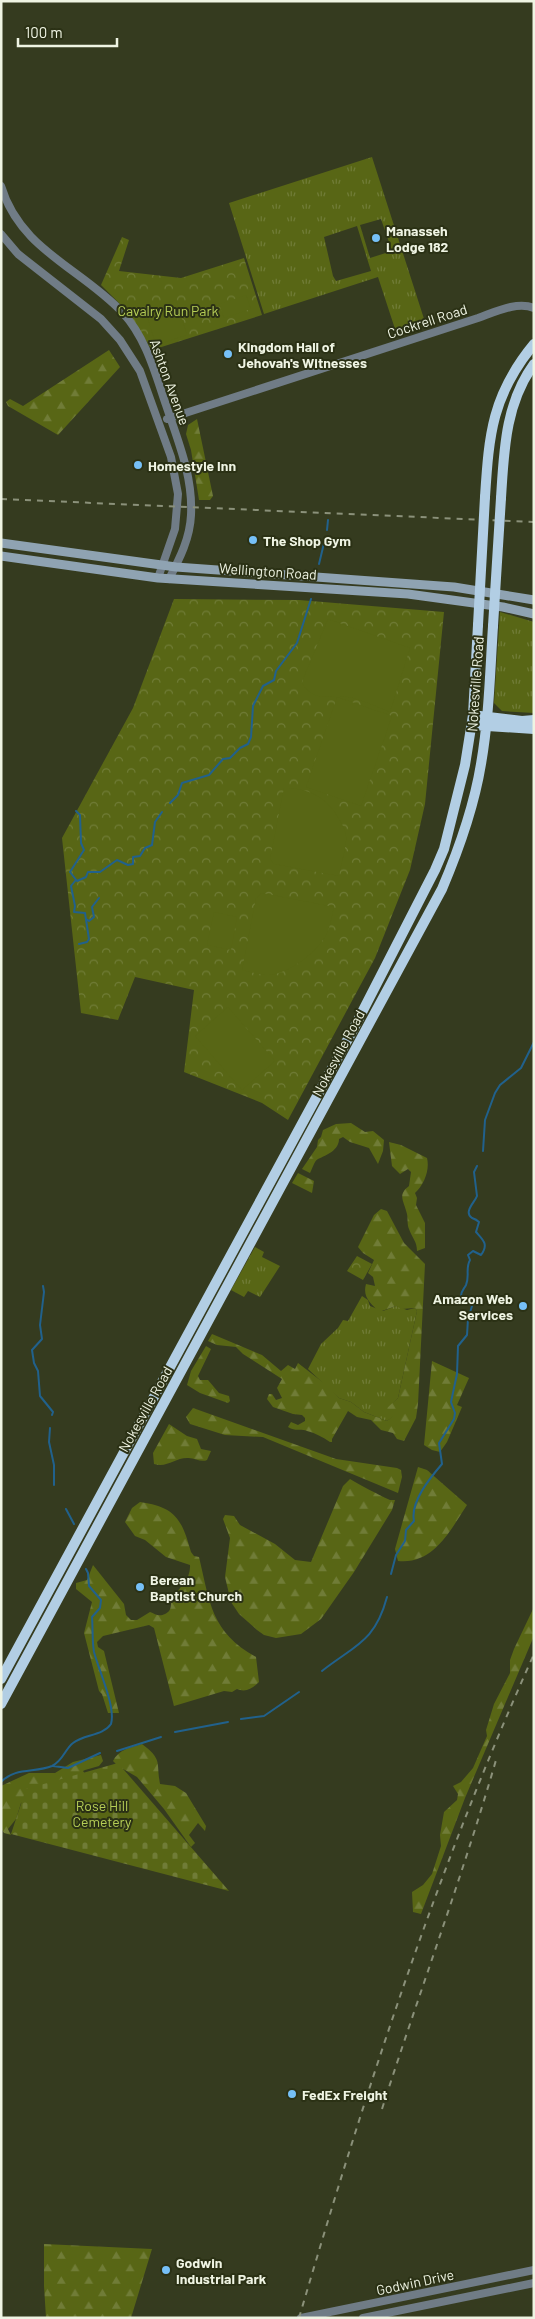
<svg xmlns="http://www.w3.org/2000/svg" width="535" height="2319" viewBox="0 0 535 2319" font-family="Barlow,sans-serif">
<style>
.grass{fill:url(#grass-tufts);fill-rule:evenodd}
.forest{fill:url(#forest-firs)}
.cemetery{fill:url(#cemetery-stones)}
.park{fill:url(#park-crowns)}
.garden{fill:#586615}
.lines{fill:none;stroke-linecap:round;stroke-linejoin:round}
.stream{stroke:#21618c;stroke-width:2}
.tertiary{stroke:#707c86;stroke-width:8}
.secondary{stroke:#8fa3b2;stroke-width:9}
.trunk{stroke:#b2cee4;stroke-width:10}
.rail{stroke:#8b917a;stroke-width:2;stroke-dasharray:6 6;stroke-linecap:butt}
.trunk-bridge{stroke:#b2cee4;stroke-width:10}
.poi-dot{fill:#76c0f7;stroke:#2b3115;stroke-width:2}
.labels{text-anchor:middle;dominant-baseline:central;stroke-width:4;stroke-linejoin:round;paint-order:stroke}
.poi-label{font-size:14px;font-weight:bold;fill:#eff4e3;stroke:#2b3115;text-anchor:start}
.park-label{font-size:14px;fill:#b6ce56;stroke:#2b3115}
.street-label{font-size:14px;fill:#eff4e3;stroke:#2b3115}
</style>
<defs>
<pattern id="grass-tufts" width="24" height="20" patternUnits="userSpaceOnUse" patternTransform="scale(1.25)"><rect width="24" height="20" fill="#586615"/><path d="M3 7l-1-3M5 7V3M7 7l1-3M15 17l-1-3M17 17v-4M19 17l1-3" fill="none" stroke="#707c37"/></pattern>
<pattern id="forest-firs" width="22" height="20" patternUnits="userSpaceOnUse" patternTransform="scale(1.25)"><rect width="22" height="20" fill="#586615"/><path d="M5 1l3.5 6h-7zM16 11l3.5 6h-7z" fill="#707c37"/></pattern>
<pattern id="cemetery-stones" width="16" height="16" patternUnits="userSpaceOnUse" patternTransform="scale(1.25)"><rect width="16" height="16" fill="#586615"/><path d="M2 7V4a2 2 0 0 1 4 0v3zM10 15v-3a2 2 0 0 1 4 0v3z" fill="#707c37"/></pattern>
<pattern id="park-crowns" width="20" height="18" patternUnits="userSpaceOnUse" patternTransform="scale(1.25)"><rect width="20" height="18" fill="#586615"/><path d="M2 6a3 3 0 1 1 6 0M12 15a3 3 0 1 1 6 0" fill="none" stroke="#707c37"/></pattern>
</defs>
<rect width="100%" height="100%" fill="#353b1f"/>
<path class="grass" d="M372,157l54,168 -29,10 -19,-58 -114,37 -35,-111zM381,219l11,32 -22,7 -10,-33zM357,226l14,45 -35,10 -3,-5 -9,-39z
M500,612l34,10v91l-32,-2 -8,-8z
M255,1247l9,5 -2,5 18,9 -20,31 -12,-6 -4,6 -13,-7z
M362,1296l6,4 2,6 13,5 13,-5 11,4 8,-2 2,3 -19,87 -8,8 4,10 -7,5 -23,-9 -13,-10 -12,-4 -31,-29 13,-25 17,-16 5,-8 5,1z"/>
<path class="forest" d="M109,350l11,17 -62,68 -50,-29 -2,-4 4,-3 13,7z
M197,419l16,77 -3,4h-11l-8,-50 -5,-16 2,-9z
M351,1123l14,9 8,-1 11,9 -1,11 -5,13 -9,-16 -19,-6 -7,-5 -4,2c0,11 -12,16 -21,20 -4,2 -6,11 -8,14l-8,-4 15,-22 1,-7 3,-3 2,-7 13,-6z
M389,1142l12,3 26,13c3,12 -3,27 -12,35l2,5 -1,7 9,18v25l-8,3c0,-10 -5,-13 -8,-22 -2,-4 -1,-11 -2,-15 -3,-13 -10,-19 2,-28l2,-14 -3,-3 -8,5 -8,-8z
M298,1173l16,8 -2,12 -20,-10z
M381,1209l6,2 17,32 21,21 -7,140 -2,14 -12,23 -7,-2 -4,-6 -12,-3 -10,-10 -14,-3 -9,-6 -16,28v3h-2c-7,-5 -15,-9 -23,-11 -7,-3 -11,1 -19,-4l3,-5 7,3 7,-4v-3l-3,-3 -9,-1 -20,-7 -6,-8 2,-5h3l4,6 6,-2 -5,-10 5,-9 -39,-25 -7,-7 -19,-2 -9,-4 4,-7 50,21 19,16 7,-6 7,4 3,-6 31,24 10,11 12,4 13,10 23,9 6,-5 -6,-8 11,-10 19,-87 -2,-3 -13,1 -6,-3 -17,6c-7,-8 -17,-14 -13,-28l9,2 -2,-9 -5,-4 6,-13 -11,-7 -5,-6 16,-32z
M206,1346l5,3 -13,27 2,4h8l11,13 10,3 1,5 -2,2 -28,-10 -13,-8 4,-14z
M432,1361l37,17 -12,27 5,2 -15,35 -7,10 -8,-2 -8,-5z
M193,1408l143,51 61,9 4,2 1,7 -4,16 -135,-56 -38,-2 -35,-11 -4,-7z
M169,1424l18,12 10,3 4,10 10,2 -4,9c-6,3 -13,-3 -20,-2 -12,0 -20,10 -33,6l-1,-11z
M418,1467l9,3 40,35c-16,24 -33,60 -69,56l-3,-12z
M350,1479c12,7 27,15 40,21h5l-3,10 -38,62 -33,47 -20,15 -25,4 -12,-3 -7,-5 -18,-16 -8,-12 -6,-25 5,-39 -7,-19 2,-4 9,1 6,9 35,19 20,16 16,2 32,-76z
M140,1502c36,5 42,18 51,50l3,4 5,1c11,46 12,75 57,100l3,25c-6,6 -13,11 -22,7l-5,3 -8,-1 -50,15 -20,-78 -5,-3 -46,11 -6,6 1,5 6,4 15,62h-11l-6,-19 -3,-3 -15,-58 8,-31 -16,-13v-6l11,-3 6,-15 31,39 2,11 5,5h6l13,-8c5,2 9,5 15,2 9,-4 4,-11 8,-17 7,-10 18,-18 17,-32l-24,-8 -21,-17 -10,-4 -10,-14 7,-14z
M534,1607v29l-69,162 -44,116 -8,-2 -1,-20 11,-7 9,-11 9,-28 -1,-11 4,-23 13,-12 1,-6 -5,-8 8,-4 12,-14 14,-32 -1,-6 8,-26 16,-31v-13l4,-11z
M142,1744c21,16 14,18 18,40l15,2 11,7 20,33 -1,5 -7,-8 -9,12 6,8 -4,4 -27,-38 -27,-32 -19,-11 -5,-5c5,-11 18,-14 29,-17z
M101,1755l2,6 -4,5 -14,4 -2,1 2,3 -64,29 -5,16 -8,10 3,6 -7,-2 -3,-5v-42l28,-13h26l18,-11z
M44,2244l108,5 -21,69h-85l-2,-32z"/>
<path class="cemetery" d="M118,1763l111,128 -218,-57 15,-45z"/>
<path class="park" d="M122,237l7,3 -10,31 62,7 63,-20 18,57 -110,35 -25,-39 -26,-26z
M174,599l125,1 145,12 -19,192 -15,66 -35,88 -87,162 -26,-17 -78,-31 10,-82 -59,-13 -17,43 -37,-7 -19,-175 71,-130z
M357,1256l15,8 -9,16 -16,-9z"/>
<path class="garden" d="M246,295l5,14 -27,9 -5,-14z
M176,300l11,35 -31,10 -11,-35z
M328,619l82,29 -20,64c-13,-5 -27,-12 -42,-15 -18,-4 -32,8 -46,-14l1,-4z
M337,697l55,19 -31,90 -55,-19z
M284,788c24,0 43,9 55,31 4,6 8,14 7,22 -1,11 -5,23 -7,35l-65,-12 -4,-5z
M262,893l72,14c-2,8 -3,17 -7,26 -9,19 -37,40 -58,42 -9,0 -18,-3 -27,-5l14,-72z
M214,912l23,5 -6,33 -24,-5z
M228,1007l47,54 -33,29 -47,-54z"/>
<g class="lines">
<path class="stream" d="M327,530l1,-10
M319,564l6,-25
M170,803l8,-8 4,-12 27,-8 14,-16 7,-1 10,-10 8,-4 3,-7 2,-31 10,-20 11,-6 2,-9 21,-28 14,-44
M76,811l4,4 1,28 3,7 -14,22 7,9 9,-4 2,-5h12l17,-12 11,5 5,-1v-7l7,-1 5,-8 7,-3 3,-23 7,-10
M75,881l-4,5 4,20 -1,6 11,1 4,26 -2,3 -8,2
M86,919l3,2 5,-4 -2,-10 7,-9
M483,1151l2,-31 10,-27 5,-8 21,-17 13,-26
M43,1286l1,6 -4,33 2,14 -10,11 2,13 4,8 2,25 13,16 -1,3
M50,1428l-1,14 5,23v20
M66,1509l8,15
M391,1574l5,-19 9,-14 1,-11 8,-9c-4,-19 16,-43 28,-57l-3,-21 15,-24 1,-6 -4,-11 6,-28 1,-28 9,-11 1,-16 4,-13 -11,-10c0,-5 3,-7 5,-11 4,-9 -1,-16 4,-25l-2,-5 5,-4 8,4c8,-11 2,-15 -5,-23l3,-10c-2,-2 -4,-3 -7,-4 -9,-6 3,-16 5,-22l-3,-24 3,-6
M322,1671c33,-26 53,-29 65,-74
M241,1719l23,-3 35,-24
M175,1732l53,-10
M117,1751l44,-14
M53,1766l15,2 32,-15
M1,1782c14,-15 34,-9 51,-16 11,-5 13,-17 21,-23 11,-9 30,-7 38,-19 5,-17 -12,-53 -17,-72 -2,-11 -1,-23 -2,-35l8,-9 1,-8 -12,-14 -1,-13 -2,-4"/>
<path class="tertiary" d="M1,186c19,64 80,82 122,127 23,25 32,60 43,92 12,36 27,71 25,110 -1,23 -11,43 -22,64
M1,234l17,20 83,65 19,21 20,31 31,86 7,37 -3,35 -17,49
M167,419l311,-101c17,-6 39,-17 56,-10
M301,2318l233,-48
M363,2318l171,-35"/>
<path class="secondary" d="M1,543l175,24 278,20 80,13
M1,556l157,22 250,16 95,13 31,7"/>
<path class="trunk" d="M485,497c4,-63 7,-102 49,-153
M501,498c3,-47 4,-94 33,-134
M480,716l42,5 12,-1
M472,725l62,4
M1,1679l354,-653 80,-156 9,-21 21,-84 8,-50 5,-90
M1,1704l441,-815c17,-40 32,-82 39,-125 8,-46 9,-92 12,-138"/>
<path class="rail" d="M1,499l533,23
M382,2109c37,-116 80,-231 114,-349
M299,2318c66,-225 138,-449 235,-664"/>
<path class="trunk-bridge" d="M478,625l7,-128
M493,626l8,-128"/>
</g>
<g class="poi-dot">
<circle cx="376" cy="238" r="5"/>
<circle cx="228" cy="354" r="5"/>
<circle cx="138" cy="465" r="5"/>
<circle cx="253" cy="540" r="5"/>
<circle cx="523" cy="1306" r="5"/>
<circle cx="140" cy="1587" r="5"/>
<circle cx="292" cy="2094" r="5"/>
<circle cx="166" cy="2270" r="5"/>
</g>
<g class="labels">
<g class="poi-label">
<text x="386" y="230">Manasseh<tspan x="386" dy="16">Lodge 182</tspan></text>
<text x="238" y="346">Kingdom Hall of<tspan x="238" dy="16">Jehovah's Witnesses</tspan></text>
<text x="148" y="465">Homestyle Inn</text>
<text x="263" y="540">The Shop Gym</text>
<text x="513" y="1298" text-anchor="end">Amazon Web<tspan x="513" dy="16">Services</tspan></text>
<text x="150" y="1579">Berean<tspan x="150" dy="16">Baptist Church</tspan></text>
<text x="302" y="2094">FedEx Freight</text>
<text x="176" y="2262">Godwin<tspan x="176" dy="16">Industrial Park</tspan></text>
</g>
<g class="park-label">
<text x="168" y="310">Cavalry Run Park</text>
<text x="102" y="1805">Rose Hill<tspan x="102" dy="16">Cemetery</tspan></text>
</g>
<g class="street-label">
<text transform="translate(427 321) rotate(-18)">Cockrell Road</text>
<text transform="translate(170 382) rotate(70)">Ashton Avenue</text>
<text transform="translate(268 571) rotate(4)">Wellington Road</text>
<text transform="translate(475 684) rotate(-86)">Nokesville Road</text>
<text transform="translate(338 1053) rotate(-62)">Nokesville Road</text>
<text transform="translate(145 1409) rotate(-61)">Nokesville Road</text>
<text transform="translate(415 2282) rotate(-12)">Godwin Drive</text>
</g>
</g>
<rect width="535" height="2319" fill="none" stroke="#eff4e3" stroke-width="5"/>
<path d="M18 38v8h99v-8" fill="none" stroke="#eff4e3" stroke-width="2.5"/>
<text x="25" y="38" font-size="15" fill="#eff4e3" stroke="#2b3115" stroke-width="4" paint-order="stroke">100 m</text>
</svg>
